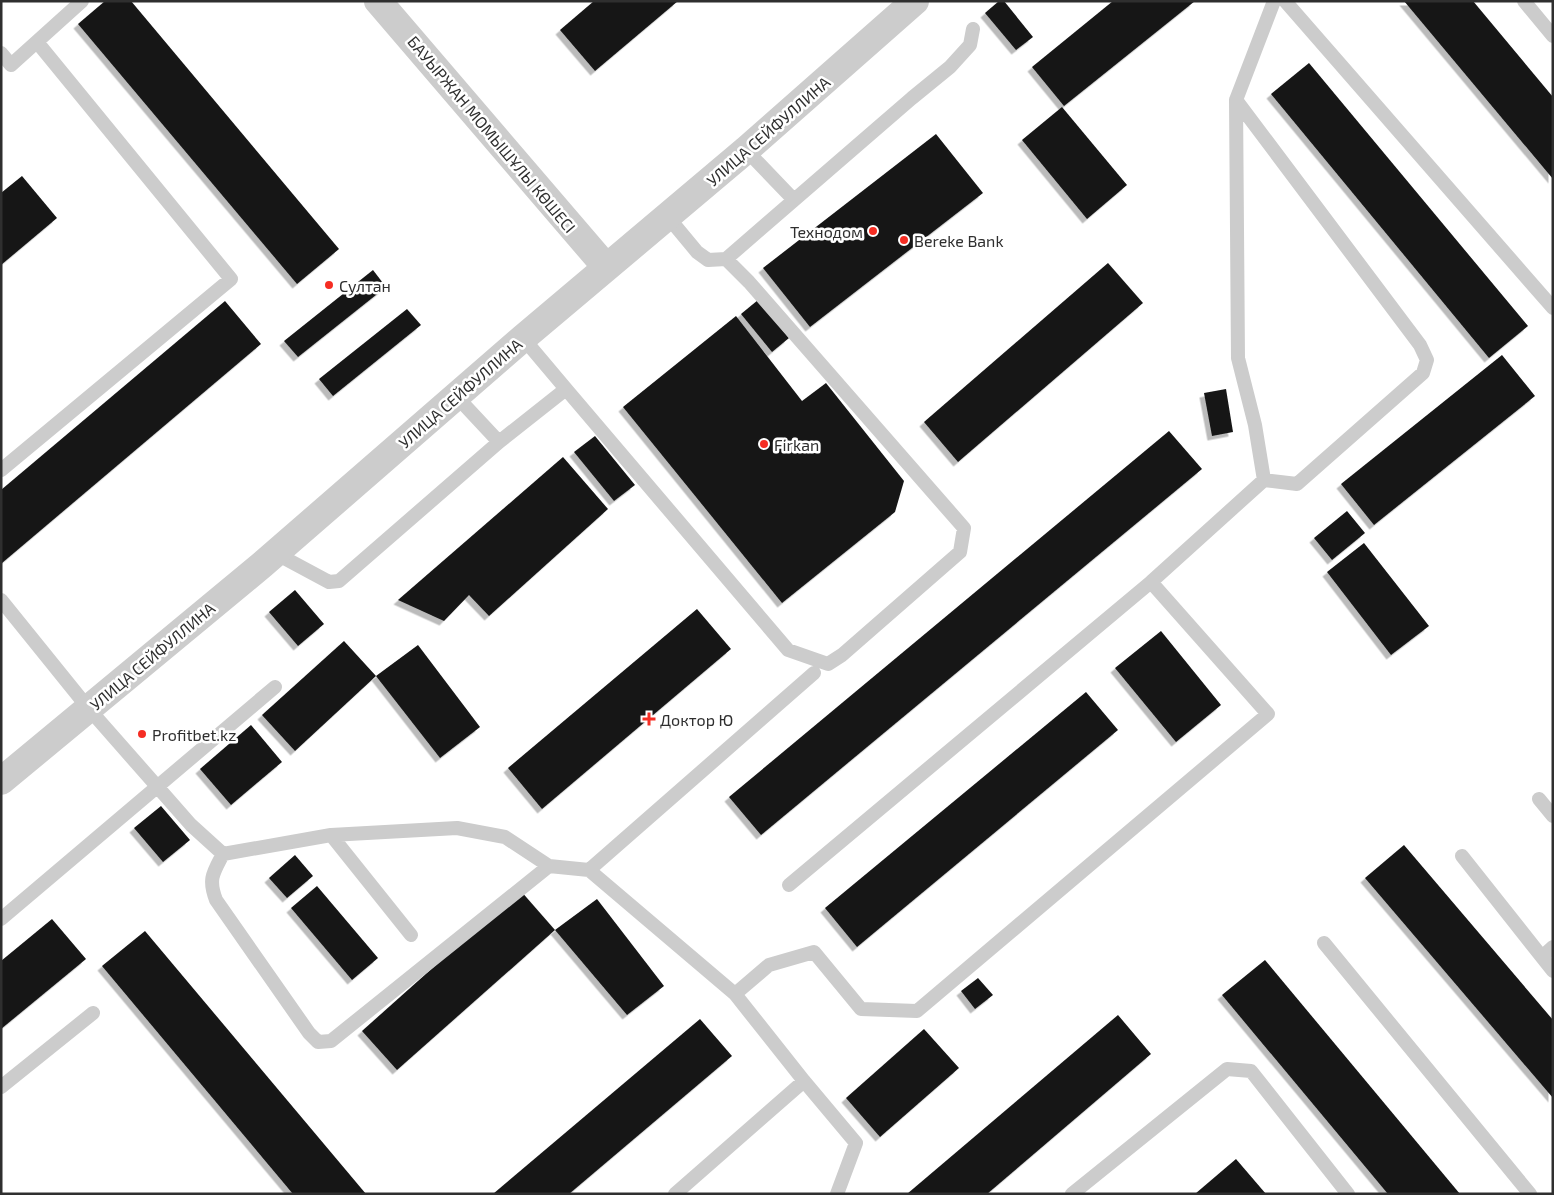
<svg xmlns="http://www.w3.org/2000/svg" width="1554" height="1195" viewBox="0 0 1554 1195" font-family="'Exo 2',sans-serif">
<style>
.building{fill:#161616;filter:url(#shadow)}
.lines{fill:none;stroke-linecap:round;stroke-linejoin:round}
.service{stroke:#ccc;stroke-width:14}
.tertiary{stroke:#ccc;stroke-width:28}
.poi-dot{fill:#f52d23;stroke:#fff;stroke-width:2}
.labels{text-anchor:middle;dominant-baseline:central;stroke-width:5;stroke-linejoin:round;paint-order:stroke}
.street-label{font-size:16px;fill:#2f2f2f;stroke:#fff}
.poi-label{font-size:16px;fill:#2f2f2f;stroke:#fff;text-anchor:start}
</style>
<defs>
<filter id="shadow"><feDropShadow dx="-4.5" dy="4.5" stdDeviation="0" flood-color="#0004"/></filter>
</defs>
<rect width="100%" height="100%" fill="#fff"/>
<path class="building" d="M105,1h26l208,248 -42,35 -219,-260z
M594,1h84l-83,70 -35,-41z
M999,1h5l29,36 -17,13 -31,-37z
M1113,1h82l-131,105 -32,-39z
M1404,1h69l80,96v82z
M1309,63l219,263 -39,32 -218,-264z
M1062,107l65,78 -40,34 -65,-79z
M936,134l47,59 -173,134 -47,-59z
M22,176l35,42 -56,47v-72z
M1108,263l35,40 -185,159 -34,-40z
M373,270l13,17 -88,70 -14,-16z
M758,300l31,38 -17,14 -31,-38z
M225,301l36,43 -259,219 -1,-73z
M407,309l14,16 -88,71 -14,-17z
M736,316l66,85 24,-18 78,98 -9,31 -113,91 -159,-196z
M1502,355l33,41 -161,129 -33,-41z
M1226,389l7,43 -21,4 -8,-43z
M1169,431l33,38 -441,366 -32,-38z
M595,436l40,49 -21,16 -40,-49z
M563,457l45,52 -119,107 -20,-21 -25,26 -46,-21z
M1347,511l18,22 -33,27 -18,-22z
M1364,543l65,83 -38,29 -64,-83z
M295,590l29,34 -26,22 -29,-34z
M697,609l34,40 -189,160 -34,-41z
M1161,631l60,74 -45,37 -61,-74z
M344,641l32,35 -81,75 -33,-36z
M418,645l62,82 -40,31 -64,-82z
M1086,692l32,38 -261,217 -32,-39z
M251,725l31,37 -51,43 -31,-36z
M161,806l29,34 -27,22 -29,-34z
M1404,845l149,175v78l-188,-220z
M295,855l18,21 -26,22 -18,-20z
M317,886l61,72 -26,22 -61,-72z
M520,890l35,40 -158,140 -35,-39z
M597,899l67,87 -37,29 -72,-85z
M52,919l34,40 -85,70v-68z
M145,931l221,263h-73l-191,-228z
M1265,960l195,234h-72l-166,-199z
M978,978l15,17 -18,14 -14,-18z
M1118,1015l33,39 -164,140h-80z
M700,1019l32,37 -163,138h-76z
M924,1029l35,39 -79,69 -34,-39z
M1236,1159l30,35h-71z"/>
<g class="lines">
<path class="service" d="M1285,1l268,307
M1524,1l29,35
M1,53l10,12 71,-64
M1236,100l184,245 7,15 -4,13 -126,111 -33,-4
M746,150l48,50
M668,217l29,35 11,8 18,-1 186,-161 38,-31 20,-22 3,-16
M523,338l43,51
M457,397l42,45
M1,470l230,-191 -194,-237
M275,553l54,29 10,-1 160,-139 67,-53 222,261 40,14 14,-9 118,-103 4,-24 -215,-246 -23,-23
M1,600l88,109 102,116 32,29c-10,19 -15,25 -7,46l93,133 9,9 13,-1 218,-175 40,4 146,124 69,87 52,62 -19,51
M1539,799l14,17
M331,835l80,100
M223,854l108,-19 126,-7 48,9 44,29
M1462,856l91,115
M589,870l225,-197
M789,885l362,-303 113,-102 -9,-55 -17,-67 -2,-258 38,-99
M1,919l274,-232
M1324,943l206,251
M1542,957l11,-10
M735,994l34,-29 45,-13 47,57 56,2 351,-297 -117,-132
M1,1087l92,-74
M675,1194l129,-113
M1072,1194l155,-125 24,2 97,123"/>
<path class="tertiary" d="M378,1l228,266
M1,781l262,-217 260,-226 223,-188 169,-149"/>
</g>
<g class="poi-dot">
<circle cx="873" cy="231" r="5"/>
<circle cx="904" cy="240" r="5"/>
<circle cx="329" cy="285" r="5"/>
<circle cx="764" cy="444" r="5"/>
<path d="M646.5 711.5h5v5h5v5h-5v5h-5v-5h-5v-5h5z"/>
<circle cx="142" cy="734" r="5"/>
</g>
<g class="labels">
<g class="street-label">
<text transform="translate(768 131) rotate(-41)">УЛИЦА СЕЙФУЛЛИНА</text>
<text transform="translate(492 134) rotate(50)">БАУЫРЖАН МОМЫШҰЛЫ КӨШЕСІ</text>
<text transform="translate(460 393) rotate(-41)">УЛИЦА СЕЙФУЛЛИНА</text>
<text transform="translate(152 656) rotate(-40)">УЛИЦА СЕЙФУЛЛИНА</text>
</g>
<g class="poi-label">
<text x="863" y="231" text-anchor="end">Технодом</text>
<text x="914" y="240">Bereke Bank</text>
<text x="339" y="285">Султан</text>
<text x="774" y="444">Firkan</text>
<text x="660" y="719">Доктор Ю</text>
<text x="152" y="734">Profitbet.kz</text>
</g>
</g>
<rect width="1554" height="1195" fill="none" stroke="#2f2f2f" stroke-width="5"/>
</svg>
